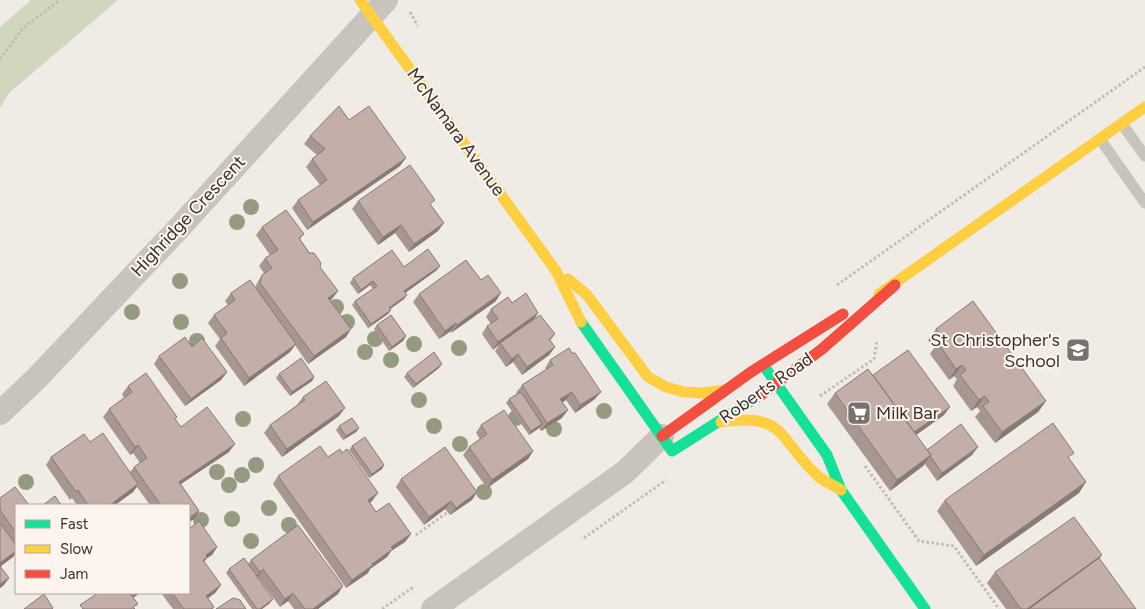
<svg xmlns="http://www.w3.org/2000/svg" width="1145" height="609" viewBox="0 0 1145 609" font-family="Figtree,sans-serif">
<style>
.green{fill:#d1d6bf}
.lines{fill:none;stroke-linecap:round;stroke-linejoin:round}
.path{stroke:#c2bbb6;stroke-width:3;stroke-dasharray:2.5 2.5;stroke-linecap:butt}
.lane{stroke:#c9c3be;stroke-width:11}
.street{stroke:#c9c3be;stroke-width:24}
.fast{stroke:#16e098;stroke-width:11}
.slow{stroke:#ffcf43;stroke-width:11}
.jam{stroke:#f24e42;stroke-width:11}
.tree{fill:#959b80}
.wall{fill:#a89690}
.shaded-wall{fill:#887a75}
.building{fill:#c3afa7;stroke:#887a75}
.labels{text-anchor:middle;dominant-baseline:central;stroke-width:4;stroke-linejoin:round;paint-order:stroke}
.street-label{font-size:18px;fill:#3b302b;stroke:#fbf5ee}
.poi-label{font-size:18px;fill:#3b302b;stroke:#fbf5ee;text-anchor:end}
</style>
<rect width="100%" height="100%" fill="#f0ebe5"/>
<path class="green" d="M31,0h87l-109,93 -9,15v-81z"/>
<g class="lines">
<path class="path" d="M410,12l8,14
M0,59l23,-31 37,-28
M837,285l308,-218
M820,396l54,-37 3,-19
M865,466l54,75 35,5 45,63
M416,535l32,-23
M584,538l82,-58
M382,609l33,-23"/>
<path class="lane" d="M1122,124l23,32
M1100,139l45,64"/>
<path class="street" d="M0,413l35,-33 143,-151 208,-229
M433,609l192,-137 37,-36"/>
<path class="fast" d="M581,322l91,129 90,-57
M766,369l61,86 14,35 84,119"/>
<path class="slow" d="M360,0l196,271 25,51
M568,279l19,16 61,82 18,10 18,5 20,1 20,-3
M879,294l266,-187
M721,422c66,-10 57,18 97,54 6,6 16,9 23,14"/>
<path class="jam" d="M762,394l60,-45 73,-64
M662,436l89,-64 92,-58"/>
</g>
<g class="tree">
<circle cx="251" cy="207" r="8"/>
<circle cx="237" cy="222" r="8"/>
<circle cx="180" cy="281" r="8"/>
<circle cx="336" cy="307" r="8"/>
<circle cx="132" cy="312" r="8"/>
<circle cx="181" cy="322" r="8"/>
<circle cx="347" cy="322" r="8"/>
<circle cx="375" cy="339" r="8"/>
<circle cx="197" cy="341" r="8"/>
<circle cx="414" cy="344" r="8"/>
<circle cx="459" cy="348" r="8"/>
<circle cx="365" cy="352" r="8"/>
<circle cx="391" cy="360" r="8"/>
<circle cx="419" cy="400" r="8"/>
<circle cx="604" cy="411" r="8"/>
<circle cx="516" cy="418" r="8"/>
<circle cx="243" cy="419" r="8"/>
<circle cx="434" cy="426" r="8"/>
<circle cx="554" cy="429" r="8"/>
<circle cx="460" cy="444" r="8"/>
<circle cx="256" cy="465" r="8"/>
<circle cx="217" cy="472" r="8"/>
<circle cx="242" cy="475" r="8"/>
<circle cx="26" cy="482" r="8"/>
<circle cx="229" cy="485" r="8"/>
<circle cx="484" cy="492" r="8"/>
<circle cx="269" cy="508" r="8"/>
<circle cx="232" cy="519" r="8"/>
<circle cx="201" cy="520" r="8"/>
<circle cx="289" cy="525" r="8"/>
<circle cx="251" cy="541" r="8"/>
</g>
<path class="wall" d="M349,120l51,46 -93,64 -15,-22 6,-8 22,-15 -14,-18 6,-8 5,-4 -13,-11 6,-8z
M358,201l73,5 7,25 -29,21 -14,-19 -17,12 -26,-36z
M262,227l42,7 -4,5 20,28 12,32 -2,1 16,37 -38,27 -13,-19 -5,7 -46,34 -29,-40 5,-7 -12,-16 6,-8 14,-10 -3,-4 6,-8 24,-5 2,-5 5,-8 2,-2 -5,-7 6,-8 5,-3 -14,-20z
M404,267l33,3 -32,23 -1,6 -14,10 -2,5 -20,14 -16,-23 3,-4 18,-12 -3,-4 -12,9 -8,-11 3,-5z
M419,294l77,7 -45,32v-2l-12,8 -26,-37z
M512,303l26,10 -4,6 21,15 -5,7 5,6 -6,8 -27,20 -9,-13 -7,5 -11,-16 4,-6 -6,5 -11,-16 5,-8 4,-2 -5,-7 5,-8z
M377,325l29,11 -3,5 -14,10 -15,-22z
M936,329l110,72 -8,11 -43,31 -20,-26 5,-6 -3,-4 -6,4 -18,-25 4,-7 -3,-3 -5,4 -19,-26 4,-6 -6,-8z
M192,347l35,25 -6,8 -36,26 -31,-42 5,-8z
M550,360l45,39 -20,14 -9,-13 -4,2v16l-21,13 -2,-3 -10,7 -23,-32 3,-4 8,-5 -1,-1 6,-8 24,-15 -1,-2z
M439,368l-26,20 -9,-11 3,-4z
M279,374l35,3 -2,4 -22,15 -14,-18z
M128,386l48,34 5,7 48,25 -48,32 18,27 -5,8 -5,3v-17h-39l-13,-18 -4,5 -18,13h-38l-5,-7 -2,2 -24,-35 5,-8 39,-15 40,30 4,-5 6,-4 -7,-10 -3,2 -27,-38 6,-8 15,-11 -2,-4z
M835,393l109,22 -28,20 11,15 45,5 -35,26 -12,-17 -2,2 -33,25 -63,-87z
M303,397l36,19 -57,41 -18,-24 6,-8 27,-20z
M481,425l52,26 -5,8 -41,29 -24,-33 6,-8 11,-8 -4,-6z
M339,426l20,2 -3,4 -13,8 -7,-10z
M352,446l32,19 -2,4 -13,9 -20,-28z
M328,457l44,44 -2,2 6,9 35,22 -6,8 -14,9 -4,6 -17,12 -2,4 -22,15 -73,-104 5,-8z
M1070,459l9,34 -103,73 -39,-55 8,-11z
M401,479l76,13 -5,8 -22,15 -5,-6 -21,16 -28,-38z
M0,498l16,7v47l-3,5 -13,9 9,12 -6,8 -3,2z
M189,529l28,18 -5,8 -5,3 -3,4 17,23 -6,8 -7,5 6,9 -1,2h-40l-12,-16h28z
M1102,555l-3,3 37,51h-130l-19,-26 8,-11z
M251,560l87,34 -20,15h-24l-6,-8 -8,6 -22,-30 12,26 -8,6h-10l-26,-36 3,-4 19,-5z"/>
<path class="shaded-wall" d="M406,158l-6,8 -93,64 6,-8z
M444,223l-6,8 -29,21 5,-8z
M401,225l-6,8 -17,12 5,-8z
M440,266l-3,4 -36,26 3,-5z
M373,281l-3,4 -12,9 3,-4z
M338,291l-6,8 -9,7 5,-8z
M501,293l-5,8 -45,32 6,-8z
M407,295l-3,4 -18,13 3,-4z
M391,310l-3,4 -20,14 3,-4z
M538,313l-5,8 -33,22 -7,7 5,-8z
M456,323l-5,8 -12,8 6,-8z
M351,329l-5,8 -38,27 6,-8z
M406,336l-3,5 -14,10 3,-4z
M296,344l-6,8 -46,34 5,-8z
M555,347l-6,8 -27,20 5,-8z
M518,354l-5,8 -7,5 6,-8z
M442,364l-3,4 -26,20 3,-4z
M962,365l-8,11 -5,4 7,-11z
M227,372l-6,8 -36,26 6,-7z
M314,377l-2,4 -22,15 2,-4z
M572,392l-6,8 -11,7 5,-8z
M601,392l-6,7 -20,14 5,-8z
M985,396l-8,11 -6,4 8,-11z
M1046,401l-8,11 -43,31 7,-11z
M950,407l-6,8 -35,25 5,-8z
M345,408l-6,8 -57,41 5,-8z
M568,410l-6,8 -21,13 6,-8z
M542,424l-3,4 -10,7 2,-4z
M359,428l-3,4 -13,8 3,-4z
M235,444l-6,8 -56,37 6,-7z
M138,445l-5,8 -3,2 5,-8z
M978,447l-6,8 -35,26 5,-8z
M533,451l-5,8 -41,29 5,-8z
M931,455l-8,11 -33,25 7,-11z
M384,465l-2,4 -13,9 3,-4z
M1086,482l-7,11 -103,73 8,-11z
M138,484l-5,8 -18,13h-5z
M477,492l-5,8 -22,15 6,-7z
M378,493l-6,8 -10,7 6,-8z
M451,501l-6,8 -21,16 5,-8z
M199,511l-5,8 -5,3v-4z
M411,534l-6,8 -14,9 -4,6 -17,12 -2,4 -22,15 6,-8 39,-33z
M217,547l-5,8 -5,3 -5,7 4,-10z
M16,551v1l-3,5 -13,10v-4z
M1102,555l-8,11 -60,43h-7z
M263,569l-5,8 -4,3 6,-8z
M9,578l-6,8 -3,2v-4z
M221,585l-6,8 -14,11 5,-8z
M343,586l-5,8 -20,15h-5z
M137,593h3l-14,10 3,-4z
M293,593l-5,8 -8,6 5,-8z
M273,599l-3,4 -8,6h-2z"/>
<path class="building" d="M339,106l10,14 20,-14 37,52 -93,64 -15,-22 29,-20 -15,-21 13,-10 -15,-13z
M410,165l25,35 -5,4 14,19 -30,21 -13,-19 -18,12 -25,-36z
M286,210l18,24 -5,4 10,15h5l7,10 -1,4 18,24 -10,7 23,31 -37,27 -54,-73 2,-8 10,-7 -7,-10 13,-8 -16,-23z
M428,249l12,17 -36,25 3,4 -18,13 2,2 -20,14 -16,-23 22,-15 -4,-5 -12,9 -8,-12 39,-28 12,17z
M466,260l15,20 7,-5 13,18 -44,32 -1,-2 -11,8 -26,-37z
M250,280l46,64 -47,34 -28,-40 6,-5 -13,-18 21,-15 -4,-7z
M526,293l12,20 -40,29 -11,-16 11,-7 -7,-10 17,-12 4,6z
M973,301l73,100 -44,31 -19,-26 6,-4 -4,-6 -6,4 -19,-25 6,-5 -4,-5 -6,4 -18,-26 5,-4 -7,-10z
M391,315l15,21 -14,11 -15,-22z
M540,315l15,19 -6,5 6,8 -28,20 -9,-13 -6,5 -12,-16z
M185,337l7,10 10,-9 25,34 -36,27 -32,-43z
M569,348l3,5h3l26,39 -21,13 -8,-13 -12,7 8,11 -21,13 -25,-38 31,-20 -3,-5z
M908,350l42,57 -36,25 -41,-57z
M434,352l8,12 -26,20 -9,-11z
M301,358l13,19 -22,15 -13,-18z
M868,369l63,86 -34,25 -62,-87z
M146,373l31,44 -2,2 6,8 26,-20 28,37 -56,38 20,29 -10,7v-13h-28l-27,-38 13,-9 -9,-13 -3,2 -26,-38 23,-17 -4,-6z
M326,381l19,27 -58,41 -17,-24 35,-25 -2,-3z
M521,392l21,32 -11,7 -22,-32z
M504,410l29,41 -41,29 -23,-33 18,-13 -6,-9z
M352,418l7,10 -13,8 -7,-10z
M1053,423l21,30 -6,4 18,25 -102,73 -39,-55z
M961,424l17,23 -36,26 -12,-17 1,-1 -4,-5z
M103,433l35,51 -28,21h-22l-10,-15 -2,2 -25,-35 33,-23 6,8z
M365,437l19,28 -12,9 -20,-28z
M320,446l8,11 12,-8 2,4 5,-4 31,44 -10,7 8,12 13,-9 22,31 -20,13 2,2 -21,15 1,1 -21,15 -74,-104z
M445,447l32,45 -21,16 -5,-7 -22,16 -28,-38z
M15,487l14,18h-13v28l-16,-23v-12z
M55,496l6,9h-18z
M1074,517l28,38 -75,54h-6l-26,-37z
M199,521l18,26 -11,8 1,3 -4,2 18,25 -15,11 8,11 -3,2h-27l-12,-16h17v-64z
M0,523l16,22v6l-16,12z
M298,525l45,61 -30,23h-8l-12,-16 -8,6 -22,-30 -3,3 -9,-12z
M244,558l29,41 -13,10h-3l-28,-40z
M1099,558l37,51h-107z
M0,566l9,12 -9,6z
M98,593h32l8,11 -5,3 2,2h-52l-3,-4z
M130,593h7l-5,3z
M44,594l9,14 -1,1h-28z
M233,598l7,2 6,9h-30z"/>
<defs>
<g id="school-square" transform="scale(1.25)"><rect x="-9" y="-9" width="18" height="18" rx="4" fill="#7a716c" stroke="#fbf5ee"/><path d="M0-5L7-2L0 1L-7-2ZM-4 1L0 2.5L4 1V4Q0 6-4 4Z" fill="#fff"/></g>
<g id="supermarket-square" transform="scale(1.25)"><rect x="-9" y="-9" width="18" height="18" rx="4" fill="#7a716c" stroke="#fbf5ee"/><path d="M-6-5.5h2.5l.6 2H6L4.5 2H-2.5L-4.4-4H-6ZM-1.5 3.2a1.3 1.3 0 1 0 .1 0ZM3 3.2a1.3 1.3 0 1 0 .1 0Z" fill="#fff"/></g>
</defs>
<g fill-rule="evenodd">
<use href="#school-square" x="1078" y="350"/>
<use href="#supermarket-square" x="859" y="413"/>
</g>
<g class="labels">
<g class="street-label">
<text transform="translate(456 132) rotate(54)">McNamara Avenue</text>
<text transform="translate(188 216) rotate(-47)">Highridge Crescent</text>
<text transform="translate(766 388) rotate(-35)">Roberts Road</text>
</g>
<g class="poi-label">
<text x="1060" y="340">St Christopher's<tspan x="1060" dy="21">School</tspan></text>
<text x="876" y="413" text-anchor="start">Milk Bar</text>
</g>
</g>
<rect x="15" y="504" width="175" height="90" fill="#fbf5ee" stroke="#aea6a0"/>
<rect x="25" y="520" width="25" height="8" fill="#16e098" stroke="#aea6a0"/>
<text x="60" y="529" font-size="15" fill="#3b302b">Fast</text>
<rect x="25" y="545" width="25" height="8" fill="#ffcf43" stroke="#aea6a0"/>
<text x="60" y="554" font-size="15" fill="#3b302b">Slow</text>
<rect x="25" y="570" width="25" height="8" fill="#f24e42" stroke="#aea6a0"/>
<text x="60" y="579" font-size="15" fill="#3b302b">Jam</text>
</svg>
